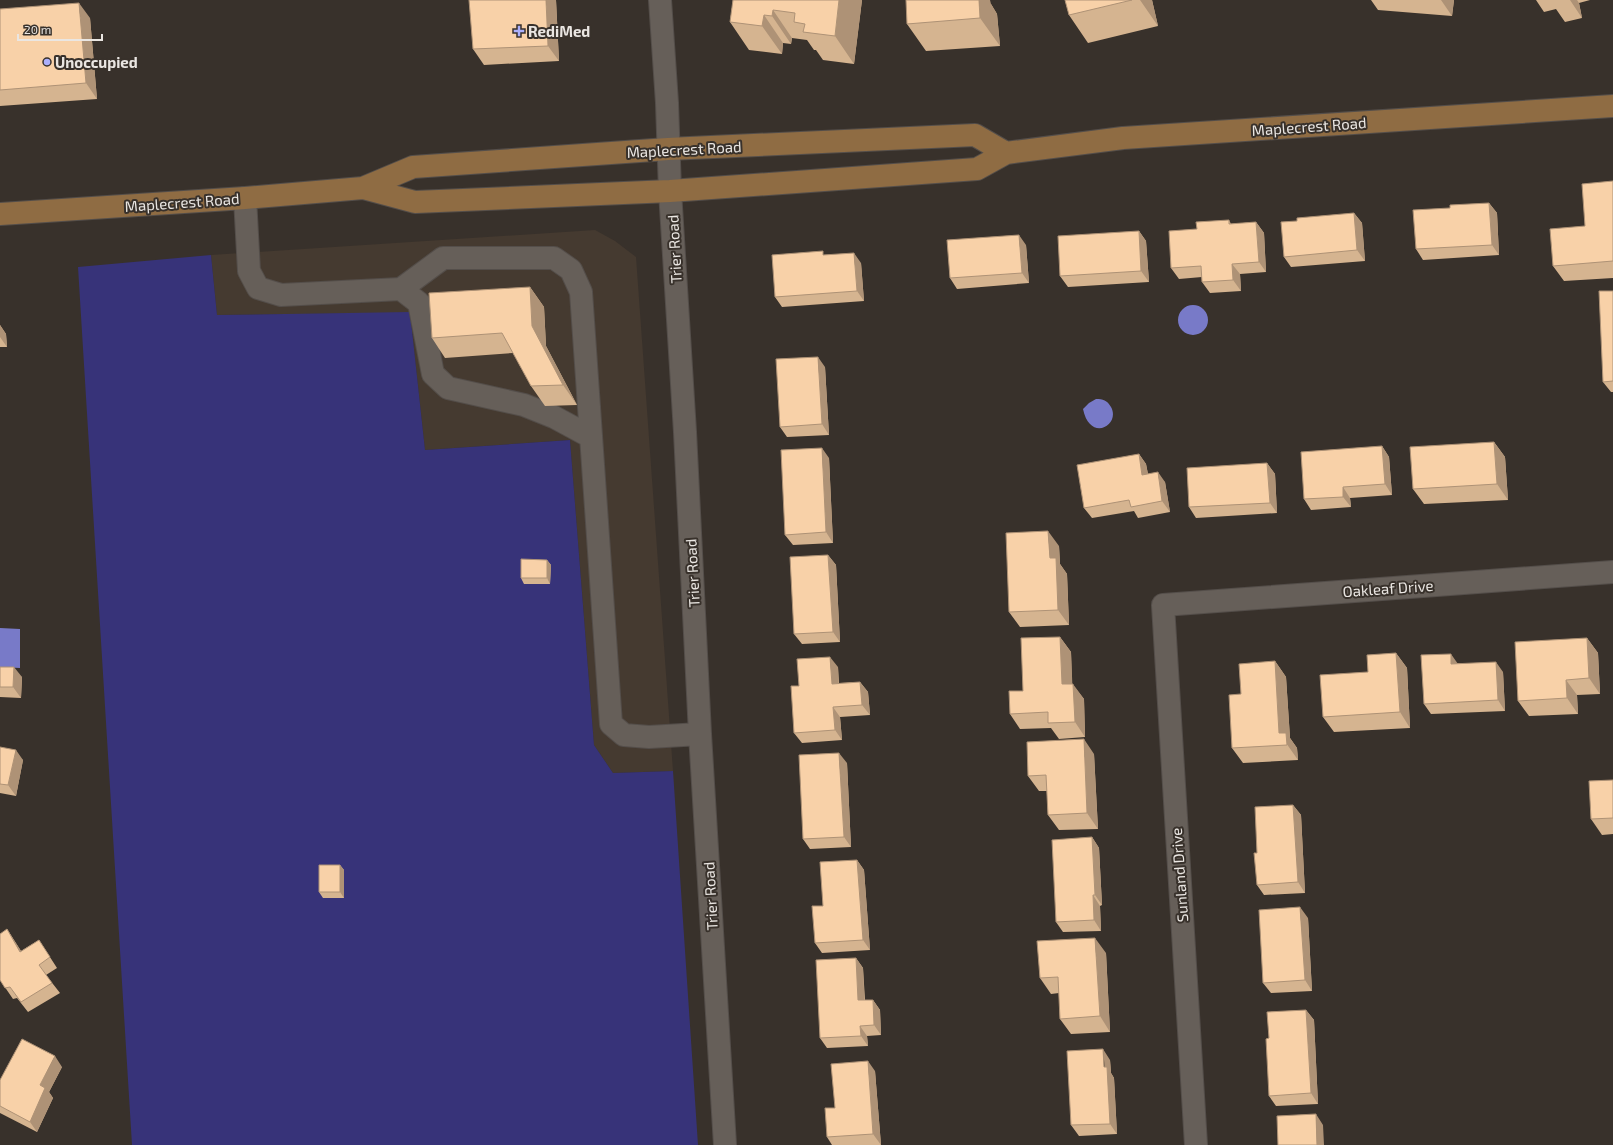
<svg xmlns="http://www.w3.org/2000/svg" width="1613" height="1145" viewBox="0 0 1613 1145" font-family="'Exo 2',sans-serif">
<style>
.built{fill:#453a30}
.green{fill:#373379}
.water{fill:#787ac8}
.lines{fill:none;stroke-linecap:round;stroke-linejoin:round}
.minor-casing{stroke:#544e4a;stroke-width:24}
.major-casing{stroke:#544e4a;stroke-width:24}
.minor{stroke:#665f59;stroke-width:22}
.major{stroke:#8f6c43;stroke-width:22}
.wall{fill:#d5b490}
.shaded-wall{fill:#ae9276}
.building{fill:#f8d1a8;stroke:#ae9276}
.poi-dot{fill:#abaffb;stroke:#38312b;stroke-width:1.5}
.labels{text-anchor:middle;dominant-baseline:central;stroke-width:4;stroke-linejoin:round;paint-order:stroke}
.poi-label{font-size:15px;font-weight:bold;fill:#eae6e2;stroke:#38312b;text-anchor:start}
.street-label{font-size:15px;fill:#eae6e2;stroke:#38312b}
</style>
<rect width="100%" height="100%" fill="#38312b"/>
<path class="built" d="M595,230l20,11 21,16 37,514 -60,2 -19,-28 -24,-305 -145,10 -15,-137 -193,2 -6,-60z"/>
<path class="green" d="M211,255l6,60 193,-3 15,138 145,-10 24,305 19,28 60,-2 25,374h-566l-54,-878z"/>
<path class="water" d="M1178 320a15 15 0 1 1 30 0a15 15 0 1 1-30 0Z
M1096,399c7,0 11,1 15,8 10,18 -21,36 -28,2l6,-6z
M0,628l20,1v39l-20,-1z"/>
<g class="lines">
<g class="minor-casing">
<path id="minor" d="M660,0l7,103 3,88 15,241 15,302 25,411
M245,198l4,73 9,17 23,7 120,-6 42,-31h111l17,12 10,22 30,432 13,11 25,2 51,-3
M401,289l18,14 14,71 15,14 76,17 30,12 37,20
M1196,1145l-33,-540 450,-33"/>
</g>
<g class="major-casing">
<path id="major" d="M363,188l52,14 255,-11 307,-22 29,-16 117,-15 490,-32
M0,214l245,-16 118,-10 50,-21 255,-18 307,-14 31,18"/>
</g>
<use href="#minor" class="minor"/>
<use href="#major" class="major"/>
</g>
<path class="wall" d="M556,0l3,61 -75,4 -11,-16z
M733,0h129l-8,64 -31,-4 -7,-10h-2l-7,-10 -15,-2 -1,6 -8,-1 -1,11 -33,-4 -19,-28z
M1065,0h87l6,26 -70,17 -19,-28z
M1371,0h83l-2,16 -74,-6z
M1536,0h54l-11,3 3,15 -17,4 -9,-13 -12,3z
M991,4l6,10 3,32 -74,5 -19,-27z
M0,9l90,9 7,81 -97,7z
M1613,181v97l-49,3 -11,-15 32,-40z
M1489,203l8,10 2,42 -76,5 -7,-11z
M1354,213l8,10 3,38 -74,6 -7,-10 13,-36z
M1229,220l2,4 25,-2 8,11 2,39 -26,2 1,17 -31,2 -8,-11v-5l-23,2 -8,-11 26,-39z
M1139,231l7,10 3,41 -81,5 -8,-11z
M1026,245l3,38 -72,6 -7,-11z
M861,263l3,38 -82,6 -7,-10z
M530,287l14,20 2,39 31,59 -32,1 -14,-20 -18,-33 -68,5 -13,-20z
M1613,291v101h-2l-8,-10z
M0,325l6,9 1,13h-7z
M825,367l4,68 -42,2 -7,-10z
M1494,442l11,15 3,43 -84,4 -11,-15z
M1382,446l7,11 3,38 -42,3 1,9 -40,3 -7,-11z
M1139,454l7,10 2,10 17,8 5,30 -32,6 -4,-7 -42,7 -8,-10z
M829,458l4,85 -40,2 -8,-10z
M1267,463l8,11 2,39 -81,5 -7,-11z
M1059,546l1,18 7,10 2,51 -49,2 -11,-15z
M828,555l8,10 4,77 -38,2 -8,-10z
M547,560l4,5 -1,19h-26l-3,-6z
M1060,637l11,15 1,32 12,15 1,38 -26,2 -8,-11 -31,1 -10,-15 13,-23z
M1587,638l11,15 2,41 -23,1 1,19 -49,2 -11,-15z
M1396,653l11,15 3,60 -76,4 -11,-15 45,-45z
M1275,661l11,16 4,61 7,10 1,12 -55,3 -11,-15 9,-54z
M1457,663l46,9 2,39 -74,3 -7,-10z
M0,667l22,10 -1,21 -21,-1z
M838,667l1,16 21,-1 8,10 2,23 -30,2 2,23 -40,3 -8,-10 5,-47z
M0,747l23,13 -7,36 -16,-3z
M1094,754l4,75 -39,1 -11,-15 -1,-24h-8l-11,-15z
M847,763l4,84 -41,2 -7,-10z
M1613,780v54l-11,1 -11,-16z
M1293,805l8,10 4,78 -41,2 -7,-10v-32z
M1092,837l7,11 3,57 -2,1 1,25 -38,1 -7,-10z
M857,860l7,10 6,80 -48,3 -7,-10 8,-37z
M340,865l4,5v28h-21l-4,-6z
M1308,918l4,73 -41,2 -8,-10z
M7,929l14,22 18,-11 18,28 -11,7 14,18 -32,19 -11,-14 -4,1 -13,-19z
M1106,953l4,79 -39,2 -11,-15 -1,-26 -8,1 -11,-16z
M856,958l7,10 2,32h8l7,10 1,25 -14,1 1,10 -41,2 -7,-10z
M1306,1010l8,10 4,84 -42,2 -7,-10v-58z
M1110,1060l1,13 3,5 3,56 -38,2 -8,-11z
M62,1067l-13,25 4,6 -16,34 -37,-19v-33z
M875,1071l6,74h-49l-5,-8 8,-29z"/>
<path class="shaded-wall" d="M546,0h10l3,61 -11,-15z
M839,0h23l-8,64 -19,-28z
M979,0h11l1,4 6,10 3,32 -20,-28z
M1140,0h12l6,26z
M1441,0h13l-2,16z
M1570,0h7l2,3 3,15z
M79,3l11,15 7,81 -11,-16z
M773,10l19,28 -1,6 -19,-28z
M764,15l19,28 -1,11 -20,-28z
M1489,203l8,10 2,42 -7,-10z
M1354,213l8,10 3,38 -8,-11z
M1256,222l8,11 2,39 -7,-10z
M1139,231l7,10 3,41 -8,-11z
M1019,235l7,10 3,38 -7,-10z
M854,253l7,10 3,38 -7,-10z
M1232,264l8,10 1,17 -8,-11z
M530,287l14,20 2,39 31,59 -14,-20 -31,-59z
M0,325l6,9 1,13 -7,-10z
M818,357l7,10 4,68 -7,-11z
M1494,442l11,15 3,43 -11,-16z
M1382,446l7,11 3,38 -7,-11z
M822,448l7,10 4,85 -7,-11z
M1139,454l7,10 4,21 -8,-10z
M1267,463l8,11 2,39 -7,-10z
M1158,472l7,10 5,30 -8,-11z
M1343,487l7,11 1,9 -8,-10z
M1048,531l11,15 1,18 7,10 2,51 -11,-15 -8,-52z
M828,555l8,10 4,77 -7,-10z
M547,560l4,5 -1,19 -3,-6z
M1060,637l11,15 2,48 -11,-16z
M1587,638l11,15 2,41 -11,-16z
M1396,653l11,15 3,60 -10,-16z
M1451,654l7,10h-7z
M830,657l8,10 1,27 -7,-10z
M1275,661l11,16 4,61 7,10 1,12 -19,-27z
M1496,662l7,10 2,39 -7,-11z
M14,667l8,10 -1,21 -8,-11z
M1566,680l11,15 1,19 -11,-16z
M860,682l8,10 2,23 -8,-10z
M1073,684l11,15 1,38 -10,-15z
M833,707l7,10 2,23 -7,-10z
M1084,739l10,15 4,75 -11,-16z
M16,750l7,10 -7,36 -8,-11z
M839,753l8,10 4,84 -7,-10z
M1293,805l8,10 4,78 -7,-11z
M1092,837l7,11 3,57 -7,-10z
M857,860l7,10 6,80 -7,-10z
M340,865l4,5v28l-4,-6z
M1093,895l7,11 1,25 -7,-11z
M1300,907l8,11 4,73 -7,-11z
M7,929l21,33 -8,-10z
M1095,938l11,15 4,79 -10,-16z
M856,958l7,10 2,43 -7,-11z
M873,1000l7,10 1,25 -7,-10z
M1306,1010l8,10 4,84 -7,-11z
M860,1026l7,10 1,10 -7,-10z
M1103,1049l7,11 1,13 3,5 3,56 -7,-10z
M55,1056l7,11 -13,25 4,6 -16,34 -7,-10 10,-37z
M868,1061l7,10 6,74 -8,-11z
M1316,1114l7,11 1,20h-7z"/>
<path class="building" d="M469,0h77l2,46 -75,3z
M733,0h106l-4,36 -32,-4 2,-8 -11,-2 1,-9 -22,-3 -1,6 -8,-1 -2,11 -32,-4z
M906,0h73l1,18 -73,6z
M1065,0h67l-63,15z
M79,3l7,80 -86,7v-81z
M1613,181v80l-60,5 -3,-37 35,-3 -3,-42z
M1489,203l3,42 -76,4 -3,-39 37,-2v-3z
M1354,213l3,37 -73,7 -3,-35 16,-1v-3z
M1229,220v4l27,-2 3,40 -27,2 1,16 -31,2 -1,-16 -30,2 -2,-37 28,-2 -1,-7z
M1139,231l2,40 -81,5 -2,-40z
M1019,235l3,38 -72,5 -3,-38z
M823,251v4l31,-2 3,38 -82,6 -3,-42z
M530,287l2,39 31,59 -32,1 -29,-53 -70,5 -3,-45z
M1599,291h14v90l-10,1z
M818,357l4,67 -42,3 -4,-68z
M1494,442l3,42 -84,5 -3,-42z
M1382,446l3,38 -42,3v10l-39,2 -3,-47z
M822,448l4,84 -41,3 -4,-85z
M1139,454l3,21 16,-3 4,29 -31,6 -2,-7 -45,8 -7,-43z
M1267,463l3,40 -81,4 -2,-39z
M1048,531l2,27h6l2,52 -49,2 -3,-79z
M828,555l5,77 -39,2 -4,-77z
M521,559l26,1v18h-26z
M1060,637l2,47h11l2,38 -27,1v-11l-38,2 -1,-23h14l-2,-53z
M1587,638l2,40 -23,2 1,18 -49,3 -3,-59z
M1396,653l4,59 -77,5 -3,-42 48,-3 -1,-17z
M1451,654v10l45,-2 2,38 -74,4 -3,-49z
M830,657l2,27 28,-2 2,23 -29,2 2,23 -41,3 -3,-47h8l-2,-27z
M1275,661l4,72h7l1,12 -55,3 -3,-53 12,-1 -2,-30z
M0,667h14l-1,20h-13z
M1084,739l3,74 -39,2 -2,-40 -18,1 -1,-34z
M0,747l16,3 -8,35 -8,-1z
M839,753l5,84 -41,2 -4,-84z
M1613,780v38l-22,1 -2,-38z
M1293,805l5,77 -41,3 -3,-32h3l-2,-46z
M1092,837l3,58h-2l1,25 -38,2 -4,-82z
M857,860l6,80 -48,3 -3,-37h11l-3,-44z
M319,865h21v27h-21z
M1300,907l5,73 -42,3 -4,-73z
M7,929l13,23 19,-12 11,17 -11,8 13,18 -31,19 -11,-15 -5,1 -5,-8v-46z
M1095,938l5,78 -40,3 -2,-42 -18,1 -3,-37z
M856,958l2,42h15l1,25 -14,1 1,10 -41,2 -4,-78z
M1306,1010l5,83 -42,3 -3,-57 3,-1 -2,-26z
M22,1039l33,17 -15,29 5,3 -15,34 -30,-16v-26z
M1103,1049l1,18h3l3,57 -39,1 -4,-74z
M868,1061l5,73 -46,3 -2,-29h10l-4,-44z
M1316,1114l1,31h-39l-1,-29z"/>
<g class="poi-dot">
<path d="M517 25h4v4h4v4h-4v4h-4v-4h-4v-4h4z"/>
<circle cx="47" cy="62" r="4"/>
</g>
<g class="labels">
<g class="poi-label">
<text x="528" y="31">RediMed</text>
<text x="55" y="62">Unoccupied</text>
</g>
<g class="street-label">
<text transform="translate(1309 126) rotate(-4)">Maplecrest Road</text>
<text transform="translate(684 149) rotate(-3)">Maplecrest Road</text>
<text transform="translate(182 202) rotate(-4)">Maplecrest Road</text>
<text transform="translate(674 249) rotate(-93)">Trier Road</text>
<text transform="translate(692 573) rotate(-93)">Trier Road</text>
<text transform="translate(1388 588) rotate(-4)">Oakleaf Drive</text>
<text transform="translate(1179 875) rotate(-94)">Sunland Drive</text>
<text transform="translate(710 896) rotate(-93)">Trier Road</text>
</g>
</g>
<path d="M18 34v6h84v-6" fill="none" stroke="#eae6e2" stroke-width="2"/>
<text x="24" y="34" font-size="12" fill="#eae6e2" stroke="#38312b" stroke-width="3" paint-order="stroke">20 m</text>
</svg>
